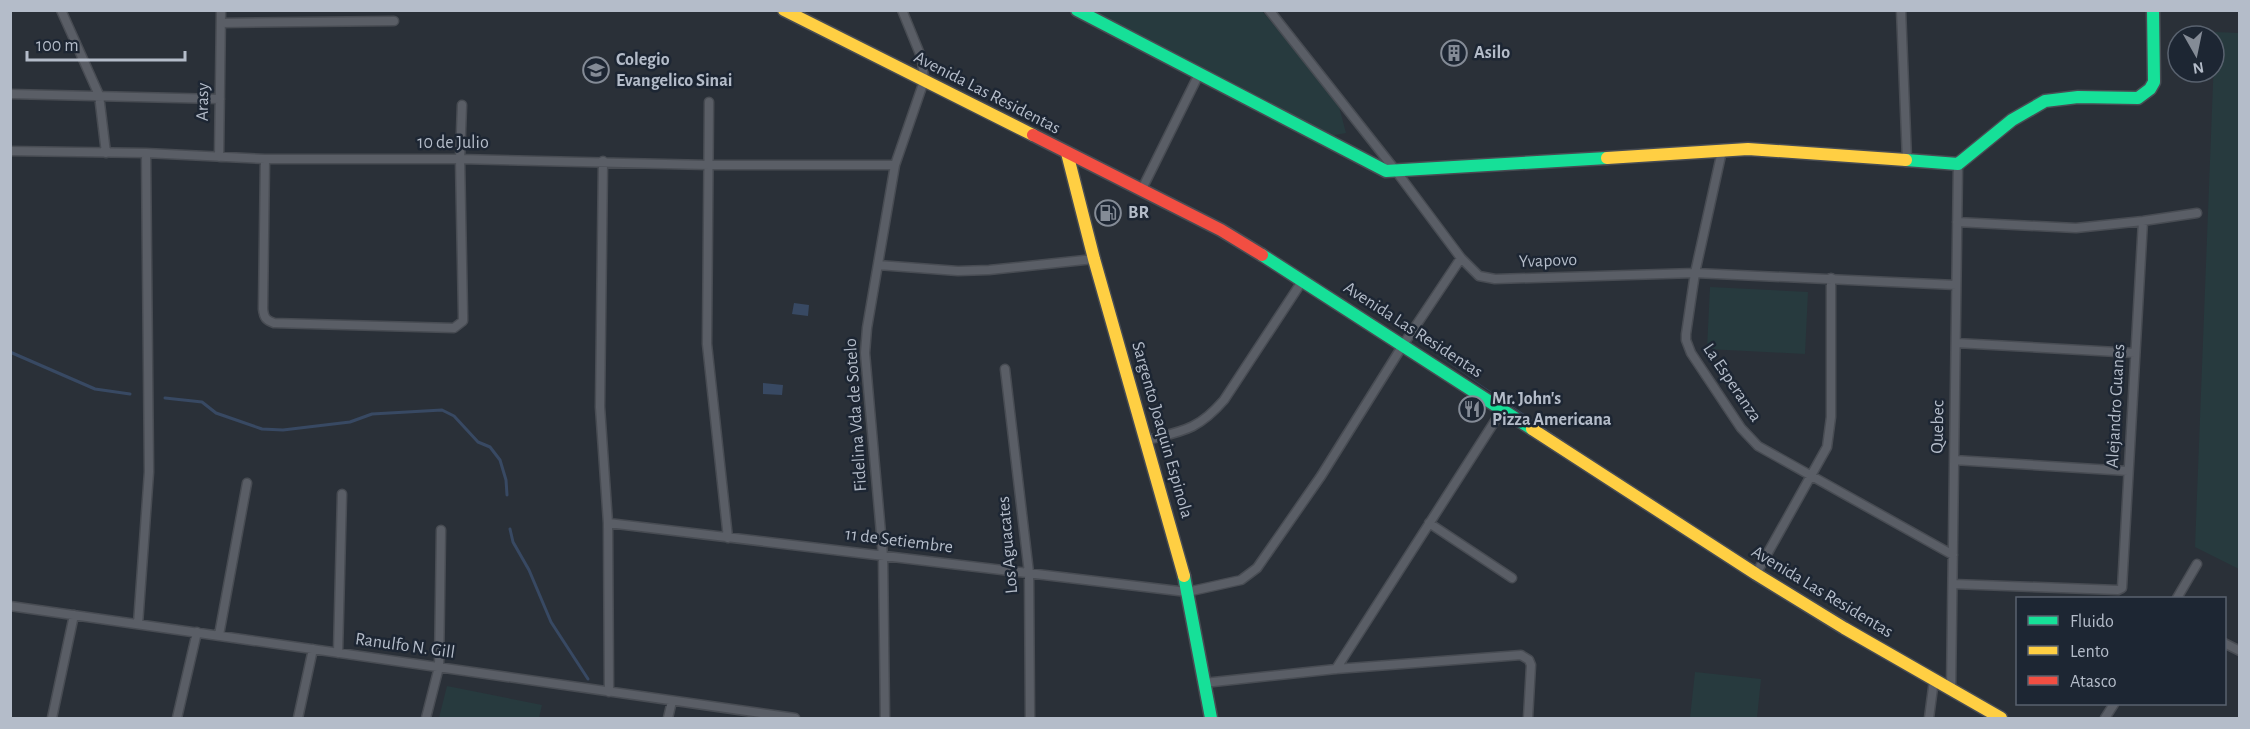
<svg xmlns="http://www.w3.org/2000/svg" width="2250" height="729" viewBox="0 0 2250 729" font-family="'Alegreya Sans',sans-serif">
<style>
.green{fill:#273a3e}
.water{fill:#384963}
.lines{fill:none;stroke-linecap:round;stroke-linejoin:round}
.stream{stroke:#384963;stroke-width:3}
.street-casing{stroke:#484c53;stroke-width:11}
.fast-casing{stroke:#484c53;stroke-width:15}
.slow-casing{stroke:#484c53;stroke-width:15}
.jam-casing{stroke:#484c53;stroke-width:15}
.street{stroke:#5a5e66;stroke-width:8}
.fast{stroke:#16e098;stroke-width:12}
.slow{stroke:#ffcf43;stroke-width:12}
.jam{stroke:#f24e42;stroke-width:12}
.labels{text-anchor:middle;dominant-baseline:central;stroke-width:5;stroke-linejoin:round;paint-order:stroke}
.poi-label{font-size:18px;font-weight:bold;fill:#b4bcc9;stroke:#1d2633;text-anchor:start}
.street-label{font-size:18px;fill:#b4bcc9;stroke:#1d2633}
</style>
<rect width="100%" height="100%" fill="#2a3038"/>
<path class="green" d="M1078,11h184l75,88 9,34 -16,3 -52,-22 -101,-60z
M2215,32l25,1 -1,536 -44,-22z
M1710,287l98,5 -3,62 -98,-5z
M1695,672l66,7 -4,39h-67z
M447,686l95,19 -3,13h-100z"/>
<path class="water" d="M794,303l15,2 -1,11 -16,-2z
M1421,344l168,114 -1,1z
M763,383l20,2 -1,10 -19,-1z"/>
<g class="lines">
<path class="stream" d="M10,352l85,37 35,5
M165,398l37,4 14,11 46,16 21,1 67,-8 22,-8 70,-4 12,6 24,26 12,5 10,13 6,20 1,15
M510,529l3,13 16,28 22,52 37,57"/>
<g class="street-casing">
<path id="street" d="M61,10l38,85 7,58
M1269,10l127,161 65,87 18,18 16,3 200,-6 261,12
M1901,10l6,150
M221,23l173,-2
M10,94l210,5
M709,102l-2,242 21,194
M10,151l136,2 119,6h195l248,6h187
M1722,151l-27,122 -9,61v6l5,13 50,75 17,18 195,109
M219,157l2,-147
M265,159l-2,150c1,9 3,11 11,14l180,5 9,-7v-6l-3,-156 2,-54
M603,161l-3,246 8,116 1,169
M1142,189l57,-115
M1957,222l119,6 67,-7 54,-8
M878,265l80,6 31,-1 105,-11
M1956,343l179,10
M1005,369l24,204 1,145
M1147,440c36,-9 51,-10 77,-40l79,-120
M1954,460l174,11
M608,523l579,69 54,-12 16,-12 64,-92 82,-131 58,-87
M1429,523l83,55
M1756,574l71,-127 4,-30v-139
M1953,584l165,6 4,-2 21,-367
M2177,598l20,-34
M10,606l785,112
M138,624l11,-152 -3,-319
M219,635l28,-152
M2224,643l16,8
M338,653l4,-159
M1336,669l166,-259
M1204,683l132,-14 185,-14 8,5 2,5 -3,53
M1951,691l7,-527
M52,718l22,-103
M177,718l20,-86
M298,718l15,-69
M426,718l13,-51 2,-137
M668,718l4,-17
M885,718l-2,-162 -18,-203 2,-25 28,-163 29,-84 -2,-22 -20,-49
M1929,718l5,-38
M2105,718l9,-14"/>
</g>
<g class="fast-casing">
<path id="fast" d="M1077,10l309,161 221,-13
M1906,160l52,4 54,-44 33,-19 33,-4 60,1 12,-9 4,-7 -1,-72
M1262,255l270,174
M1184,576l27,142"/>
</g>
<g class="slow-casing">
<path id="slow" d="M784,10l249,125
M1067,153l27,106 90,317
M1607,158l141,-9 158,11
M1532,429l224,145 88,54 157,90"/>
</g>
<g class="jam-casing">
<path id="jam" d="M1033,135l188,95 41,25"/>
</g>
<use href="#street" class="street"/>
<use href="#fast" class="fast"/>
<use href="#slow" class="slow"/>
<use href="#jam" class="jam"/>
</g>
<defs>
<g id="building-ring" transform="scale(1.35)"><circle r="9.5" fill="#1d2633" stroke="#848b96" stroke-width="1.5"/><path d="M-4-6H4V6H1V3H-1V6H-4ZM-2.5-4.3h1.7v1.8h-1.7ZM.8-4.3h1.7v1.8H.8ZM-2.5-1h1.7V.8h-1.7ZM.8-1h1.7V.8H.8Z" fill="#848b96"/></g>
<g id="school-ring" transform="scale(1.35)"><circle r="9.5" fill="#1d2633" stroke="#848b96" stroke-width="1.5"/><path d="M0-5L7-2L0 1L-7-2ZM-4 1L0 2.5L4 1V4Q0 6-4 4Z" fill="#848b96"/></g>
<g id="fuel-ring" transform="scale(1.35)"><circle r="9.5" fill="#1d2633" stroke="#848b96" stroke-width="1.5"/><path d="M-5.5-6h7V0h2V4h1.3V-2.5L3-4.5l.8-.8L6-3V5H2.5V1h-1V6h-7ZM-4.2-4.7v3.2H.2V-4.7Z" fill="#848b96"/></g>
<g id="restaurant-ring" transform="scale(1.35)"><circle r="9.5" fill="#1d2633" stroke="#848b96" stroke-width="1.5"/><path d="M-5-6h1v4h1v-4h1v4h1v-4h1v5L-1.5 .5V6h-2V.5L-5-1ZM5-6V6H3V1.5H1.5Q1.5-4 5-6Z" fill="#848b96"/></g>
</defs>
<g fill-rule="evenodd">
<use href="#building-ring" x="1454" y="53"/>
<use href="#school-ring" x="596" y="70"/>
<use href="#fuel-ring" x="1108" y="213"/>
<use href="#restaurant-ring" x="1472" y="409"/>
</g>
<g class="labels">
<g class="poi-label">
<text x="1474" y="53">Asilo</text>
<text x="616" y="60">Colegio<tspan x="616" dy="21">Evangelico Sinai</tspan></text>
<text x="1128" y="213">BR</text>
<text x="1492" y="399">Mr. John's<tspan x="1492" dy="21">Pizza Americana</tspan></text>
</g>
<g class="street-label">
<text transform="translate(987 93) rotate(27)">Avenida Las Residentas</text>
<text transform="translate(203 102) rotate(-89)">Arasy</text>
<text x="453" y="143">10 de Julio</text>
<text transform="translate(1548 261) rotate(-2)">Yvapovo</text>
<text transform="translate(1413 330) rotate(33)">Avenida Las Residentas</text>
<text transform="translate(1732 383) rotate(56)">La Esperanza</text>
<text transform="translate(2116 406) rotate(-87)">Alejandro Guanes</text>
<text transform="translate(856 415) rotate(-94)">Fidelina Vda de Sotelo</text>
<text transform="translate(1938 427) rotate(-89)">Quebec</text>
<text transform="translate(1162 430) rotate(74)">Sargento Joaquin Espinola</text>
<text transform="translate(899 541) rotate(7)">11 de Setiembre</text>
<text transform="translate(1008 545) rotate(-95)">Los Aguacates</text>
<text transform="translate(1822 592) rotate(31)">Avenida Las Residentas</text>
<text transform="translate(405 646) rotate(8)">Ranulfo N. Gill</text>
</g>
</g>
<rect width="2250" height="729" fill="none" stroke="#b4bcc9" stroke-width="24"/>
<rect x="2016" y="597" width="210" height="108" fill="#1d2633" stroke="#59626f" stroke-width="1.5"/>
<rect x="2028" y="616" width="30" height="9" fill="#16e098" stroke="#59626f" stroke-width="1.5"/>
<text x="2070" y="627" font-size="18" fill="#b4bcc9">Fluido</text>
<rect x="2028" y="646" width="30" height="9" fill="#ffcf43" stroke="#59626f" stroke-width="1.5"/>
<text x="2070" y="657" font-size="18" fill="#b4bcc9">Lento</text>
<rect x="2028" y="676" width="30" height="9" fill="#f24e42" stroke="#59626f" stroke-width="1.5"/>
<text x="2070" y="687" font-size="18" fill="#b4bcc9">Atasco</text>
<g transform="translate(2196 54) rotate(171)"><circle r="28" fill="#1d2633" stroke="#59626f" stroke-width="1.5"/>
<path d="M0-4.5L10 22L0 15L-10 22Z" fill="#848b96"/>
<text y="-9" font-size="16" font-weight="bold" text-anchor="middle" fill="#b4bcc9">N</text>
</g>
<path d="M27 51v9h158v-9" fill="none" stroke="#b4bcc9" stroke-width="3"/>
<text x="36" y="51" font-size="18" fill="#b4bcc9" stroke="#1d2633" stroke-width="4.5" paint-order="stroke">100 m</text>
</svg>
